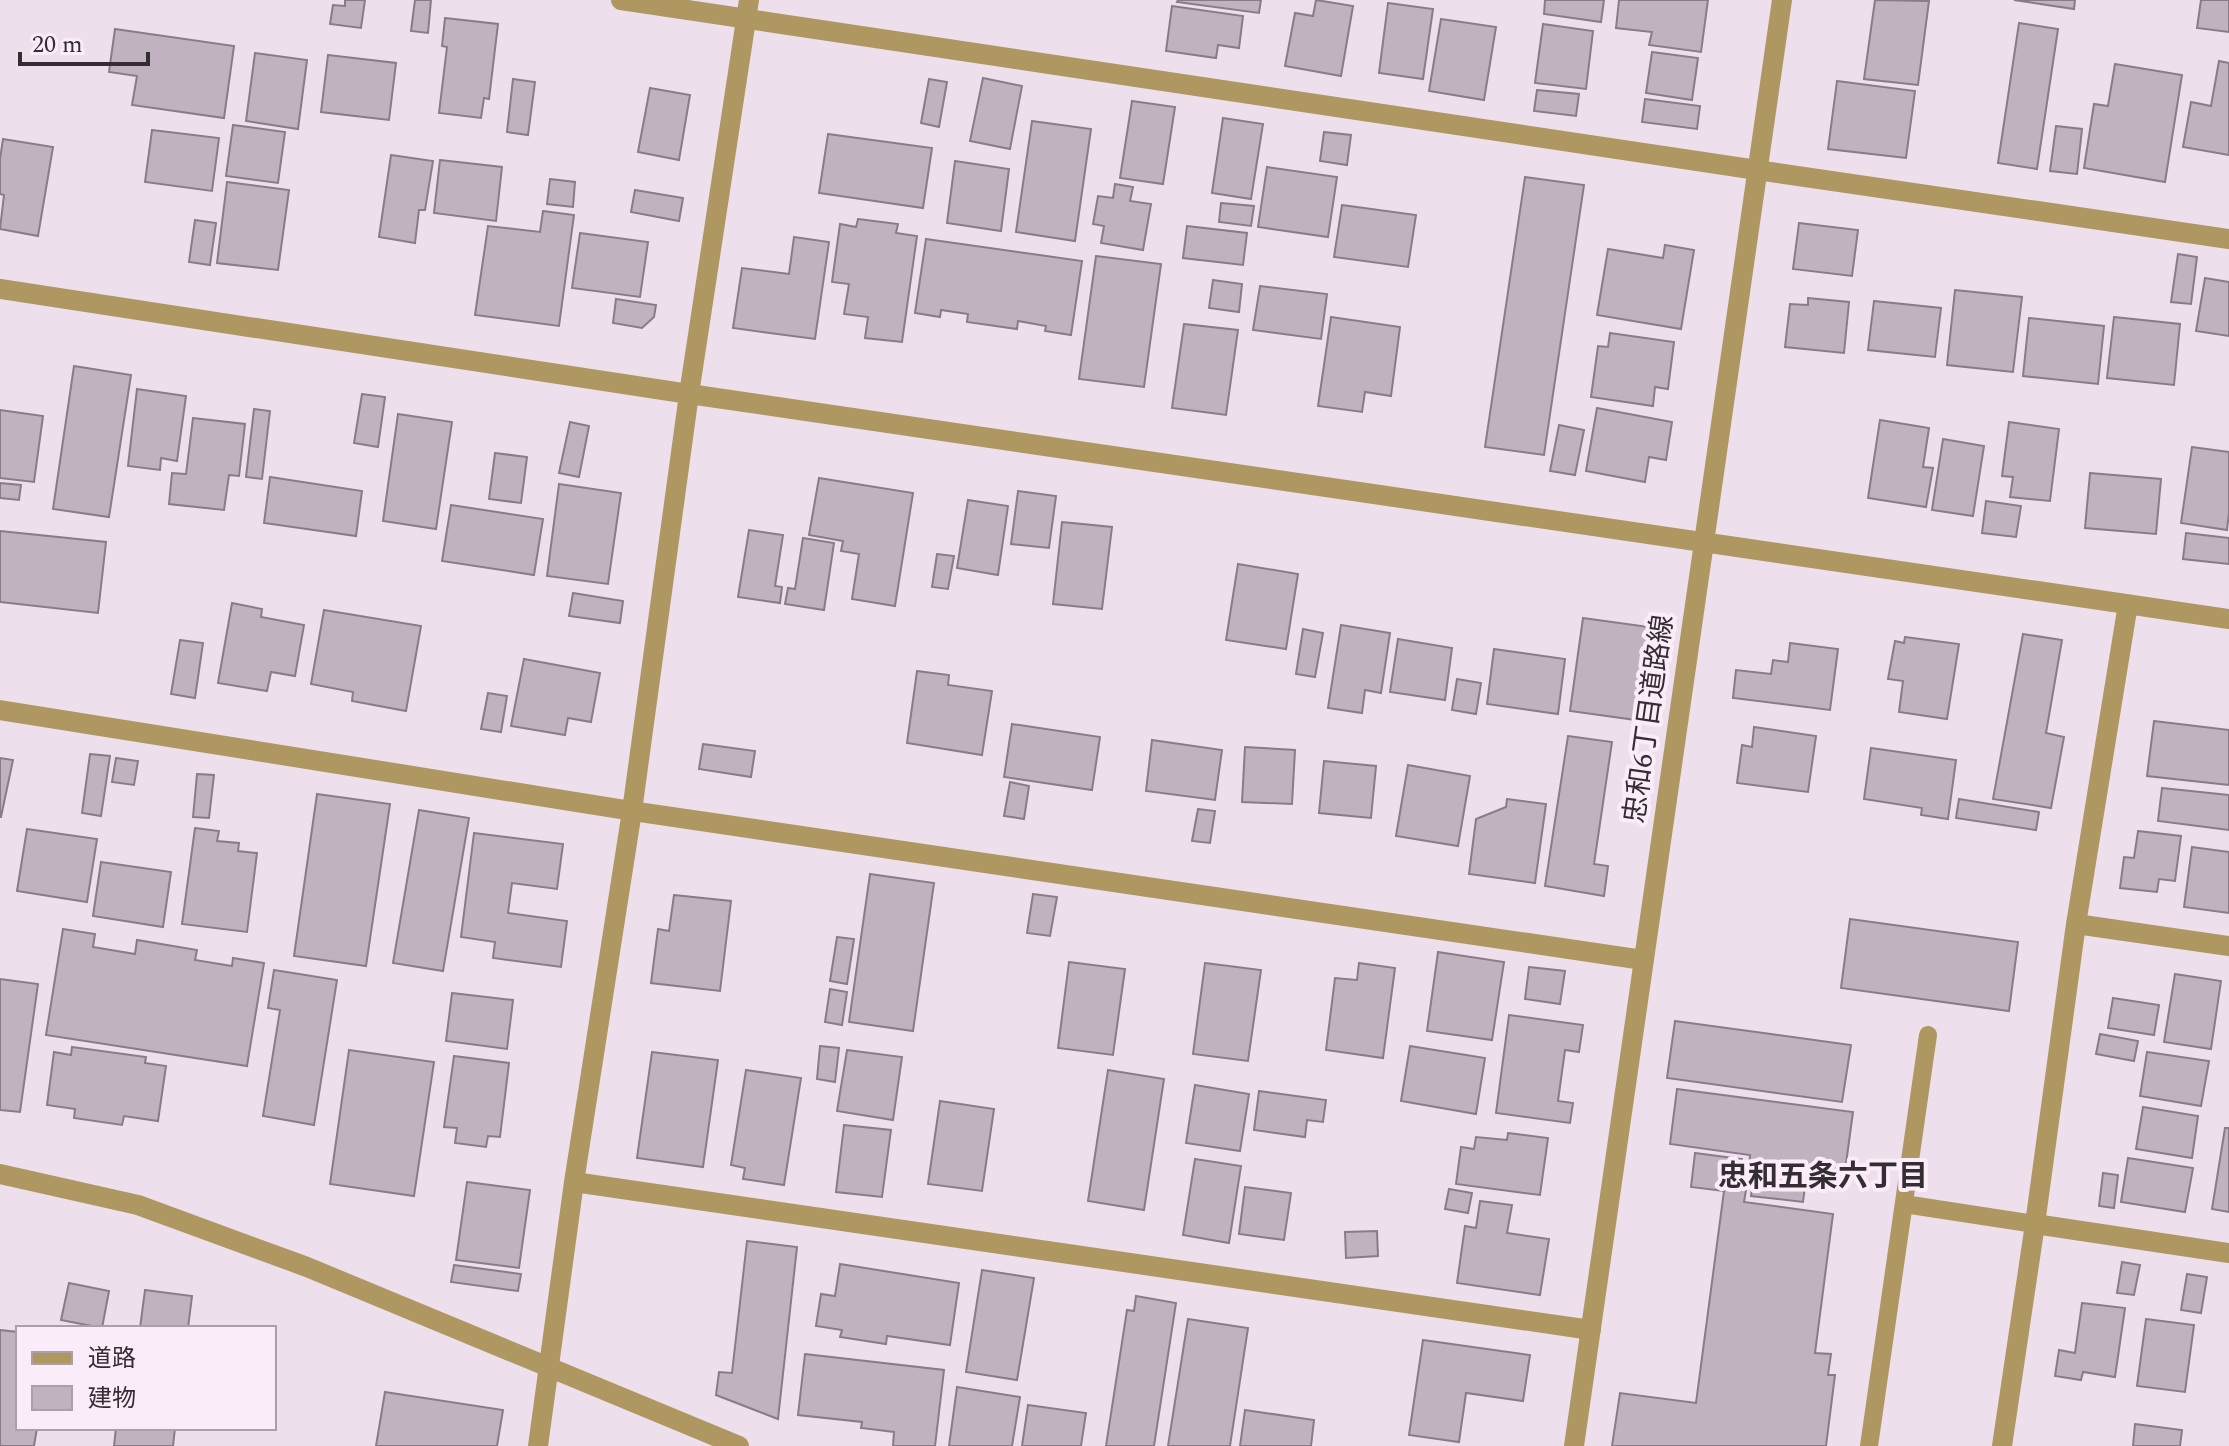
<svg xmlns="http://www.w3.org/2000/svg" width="2229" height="1446" viewBox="0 0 2229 1446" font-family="Spectral,'Noto Sans JP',serif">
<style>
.building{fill:#c0b2bf;stroke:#897c88;stroke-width:2}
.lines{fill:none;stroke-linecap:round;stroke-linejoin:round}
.service{stroke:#af9761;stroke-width:18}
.minor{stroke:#af9761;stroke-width:20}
.labels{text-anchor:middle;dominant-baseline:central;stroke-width:8;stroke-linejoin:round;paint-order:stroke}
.street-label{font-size:28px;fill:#342e33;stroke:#fbecfa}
.neighbourhood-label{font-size:30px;font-weight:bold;fill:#342e33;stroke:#fbecfa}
</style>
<rect width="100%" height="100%" fill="#eedfed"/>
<path class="building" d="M345,0h20l-4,28 -31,-4 3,-19 12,1z
M415,0h16l-3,33 -17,-2z
M1178,0h83l-2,13 -82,-11z
M1316,0l37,6 -12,70 -56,-10 10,-53 18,3z
M1545,0h59l-3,22 -57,-8z
M1619,0h89l-7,52 -52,-7 3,-13 -36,-4z
M1875,0l54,1 -11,84 -54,-6z
M2014,0h61l-1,9z
M2201,0h28v32l-32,-4z
M1388,3l45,6 -10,70 -44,-6z
M1172,6l71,10 -4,32 -21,-3 -2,13 -50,-7z
M445,18l53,6 -9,75 -5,-1 -3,20 -42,-5 8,-66 -5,-1z
M1441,19l55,8 -12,73 -55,-9z
M2019,23l39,6 -21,140 -39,-6z
M1543,24l50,7 -7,58 -51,-6z
M115,29l119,17 -10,72 -92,-13 5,-29 -28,-4z
M1652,52l46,6 -6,42 -46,-7z
M255,53l52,7 -9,69 -52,-8z
M328,55l68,8 -7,57 -68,-8z
M2219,61l10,2v92l-46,-8 8,-45 20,4z
M2115,64l67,11 -17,107 -81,-14 10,-64 14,2z
M983,78l39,8 -12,63 -40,-8z
M513,79l22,3 -7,53 -21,-3z
M929,79l18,3 -8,45 -18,-4z
M1837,81l78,10 -9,67 -78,-9z
M650,88l40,7 -11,65 -41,-8z
M1537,90l42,4 -3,22 -42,-5z
M1645,99l55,7 -3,23 -55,-7z
M1132,101l43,6 -12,77 -43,-6z
M1223,118l40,6 -12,75 -39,-6z
M1032,121l59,8 -16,112 -59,-9z
M233,125l52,7 -7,51 -52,-7z
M2056,126l26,3 -5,45 -27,-3z
M152,130l67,8 -7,53 -67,-9z
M1324,132l27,3 -4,30 -27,-4z
M828,134l104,14 -9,60 -104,-15z
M3,139l50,8 -15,89 -38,-7 4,-34 -4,-1v-35z
M391,155l42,6 -8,49h-6l-4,33 -36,-6z
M440,160l62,7 -6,54 -62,-8z
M955,161l54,8 -8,62 -54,-8z
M1267,167l70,10 -9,60 -70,-10z
M1525,177l59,8 -40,270 -59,-8z
M550,179l25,3 -2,25 -26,-3z
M227,182l62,8 -11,80 -61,-7z
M1115,184l18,3 -3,14 21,3 -8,46 -42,-7 3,-17 -11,-2 5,-28 15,2z
M635,190l48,8 -4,23 -48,-9z
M1221,203l33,3 -3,20 -32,-4z
M1342,205l74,10 -8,52 -74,-10z
M543,211l31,4 -15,111 -84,-11 13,-89 52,6z
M858,219l40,5 -2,9 21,3 -15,106 -37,-4 3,-21 -24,-3 5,-30 -17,-2 8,-58 16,3z
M195,220l21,3 -6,42 -21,-3z
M1799,223l59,7 -6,46 -59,-7z
M1187,226l60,7 -4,32 -60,-7z
M580,233l68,9 -8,55 -68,-9z
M794,237l35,5 -14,97 -82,-11 9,-60 47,6z
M926,239l156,22 -11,74 -26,-4 1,-5 -28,-5 -1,8 -50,-7 1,-8 -27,-4 -1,7 -25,-4z
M1665,245l29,5 -13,79 -84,-14 11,-66 55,9z
M2178,254l19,3 -6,47 -20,-2z
M1096,256l65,8 -17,123 -65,-8z
M2205,278l24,4v54l-33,-5z
M1213,280l29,4 -3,28 -30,-4z
M1260,286l67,8 -6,45 -68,-9z
M1955,290l67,7 -9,75 -66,-7z
M1808,298l41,4 -5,51 -59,-6 5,-43 18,1z
M616,299l40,6 -2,12 -12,11 -29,-5z
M1874,301l67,7 -6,49 -67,-7z
M1331,317l69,10 -9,69 -26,-4 -3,20 -44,-6z
M2114,317l66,7 -6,61 -67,-7z
M2029,318l75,8 -6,58 -75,-8z
M1184,324l54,6 -12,85 -54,-7z
M1610,333l64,9 -6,47 -13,-2 -2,19 -62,-9 7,-51 10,1z
M74,366l57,9 -22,142 -56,-8z
M137,389l49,7 -9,65 -16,-3 -1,12 -32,-4z
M362,394l23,3 -7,50 -24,-4z
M1597,408l75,14 -6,38 -17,-3 -4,25 -59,-11z
M254,409l16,2 -8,68 -16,-2z
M0,410l43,6 -9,66 -34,-4z
M398,414l54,8 -16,107 -53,-8z
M193,418l52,6 -6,52 -10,-1 -5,35 -55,-6 3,-31 14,1z
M1880,420l49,8 -6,39 10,1 -7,39 -58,-9z
M570,422l19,4 -10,51 -20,-4z
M2009,422l50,7 -9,72 -40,-4 3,-20 -11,-1z
M1559,425l25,5 -9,45 -25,-4z
M1943,439l41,7 -11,70 -41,-6z
M2192,447l37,5v60l-2,18 -46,-7z
M495,453l32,4 -6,46 -32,-4z
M2090,473l71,6 -5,55 -71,-6z
M270,477l92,14 -6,45 -92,-13z
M819,478l94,15 -18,113 -43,-7 7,-45 -18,-3 2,-10 -34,-6z
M0,483l21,2 -2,15 -19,-2z
M559,484l62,9 -13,91 -61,-8z
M1018,491l38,5 -7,52 -38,-4z
M968,500l40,6 -10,69 -41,-7z
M1986,501l35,5 -5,31 -34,-4z
M451,505l92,14 -9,56 -92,-14z
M1062,522l50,5 -10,82 -49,-5z
M749,530l34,5 -8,51 7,1 -2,16 -42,-6z
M0,531l106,11 -8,71 -98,-11z
M2186,533l43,5v26l-46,-5z
M803,538l31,5 -10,67 -39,-6 3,-16 7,1z
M937,554l17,2 -6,33 -16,-2z
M1238,564l60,10 -12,75 -60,-9z
M573,593l50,8 -3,22 -51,-7z
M232,603l30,6 -1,8 43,8 -9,51 -24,-4 -4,19 -49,-8z
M324,610l97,16 -15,85 -54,-10 1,-9 -42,-8z
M1583,618l66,9 -13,93 -66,-9z
M1341,625l49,8 -9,60 -16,-3 -3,23 -34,-5z
M1303,629l20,4 -8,44 -19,-3z
M2023,634l39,6 -16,93 18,4 -13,71 -58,-9z
M1905,637l54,7 -12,75 -48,-7 4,-31 -15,-2 7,-38 9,2z
M1398,639l54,9 -7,52 -55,-8z
M180,640l23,3 -8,55 -24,-4z
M1790,643l48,6 -8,61 -97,-12 3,-28 35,4 2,-14 15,2z
M1494,649l71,10 -7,55 -71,-10z
M524,659l76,14 -9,49 -23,-4 -3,17 -54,-9z
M917,671l32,4 -1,10 44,6 -10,64 -75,-12z
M1457,679l24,4 -5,31 -24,-4z
M488,693l19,3 -6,36 -20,-3z
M2154,721l75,9v55l-82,-9z
M1012,724l88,13 -8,53 -88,-13z
M1754,727l62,9 -8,56 -71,-9 5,-38 10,2z
M1568,736l44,6 -18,122 14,2 -4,30 -59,-10z
M1152,740l70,10 -7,50 -69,-9z
M703,744l52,7 -4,26 -52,-8z
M1245,747l50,3 -3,54 -50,-2z
M1871,748l85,12 -8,59 -27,-4 1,-7 -58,-9z
M90,754l20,2 -9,60 -19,-3z
M0,758l13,2 -12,57h-1z
M116,758l22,3 -4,24 -22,-3z
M1324,761l52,5 -5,52 -52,-5z
M1408,765l62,11 -12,70 -62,-10z
M197,774l17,1 -5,43 -16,-1z
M1010,782l19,4 -5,33 -20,-3z
M2162,788l67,7v35l-71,-9z
M317,794l73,10 -24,162 -72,-10z
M1507,799l39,5 -11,79 -66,-9 7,-55 30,-12z
M1959,799l80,13 -3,18 -80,-12z
M1198,809l17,2 -5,32 -18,-2z
M419,810l50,8 -26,153 -50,-8z
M195,828l24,3 -2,10 22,2 -1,8 19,2 -10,79 -65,-8z
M27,829l70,10 -10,63 -70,-11z
M2138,831l43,5 -6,45 -16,-2 -2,13 -37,-4 4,-31 10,1z
M474,833l89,11 -6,45 -45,-6 -4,30 59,8 -6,46 -68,-9 2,-16 -34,-5z
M2192,847l37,5v61l-45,-6z
M101,862l70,10 -8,55 -70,-11z
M870,874l64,9 -21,148 -64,-9z
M1033,894l24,3 -7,39 -23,-3z
M674,895l57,6 -11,90 -69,-8 7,-54 11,2z
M1850,919l168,23 -9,69 -168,-23z
M63,929l32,5 -2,13 42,7 2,-14 60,10 -2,10 37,6 1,-8 31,5 -17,103 -201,-31z
M837,937l17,2 -7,45 -17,-3z
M1438,952l66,10 -12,78 -65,-9z
M1069,962l56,7 -12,86 -55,-7z
M1205,963l56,7 -13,91 -55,-7z
M1359,963l36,5 -12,90 -57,-8 9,-72 22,2z
M1529,967l36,4 -5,33 -35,-5z
M274,970l63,10 -23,145 -51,-9 17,-106 -12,-2z
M2175,974l46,7 -10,68 -47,-7z
M0,979l38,5 -18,128 -20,-2z
M830,989l17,3 -5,33 -17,-3z
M452,993l61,7 -6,49 -61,-8z
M2113,998l46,7 -5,30 -46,-7z
M1509,1015l74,10 -4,27 -14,-2 -7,51 15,2 -3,20 -74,-10z
M1675,1021l176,24 -9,57 -175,-24z
M2100,1034l38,7 -4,20 -38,-7z
M820,1046l19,2 -4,34 -18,-3z
M1410,1046l75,12 -9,56 -75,-13z
M72,1047l74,10 -1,6 21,3 -8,55 -34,-5 -2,9 -48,-7 1,-9 -28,-4 7,-53 17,3z
M349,1050l85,12 -20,134 -84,-12z
M847,1050l55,7 -9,63 -56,-9z
M652,1052l66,8 -15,107 -66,-9z
M2147,1052l62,9 -8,45 -61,-10z
M454,1056l55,7 -9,74 -12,-1 -2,11 -31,-4 2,-15 -13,-1z
M746,1070l55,8 -17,107 -41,-6 2,-11 -14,-3z
M1108,1070l56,9 -20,131 -56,-9z
M1195,1085l54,9 -9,57 -54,-8z
M1677,1089l176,23 -8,59 -49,-7 -1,9 -46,-6 1,-12 -80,-11z
M1259,1091l67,9 -3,22 -16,-2 -2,17 -51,-7z
M940,1101l54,8 -12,82 -54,-7z
M2143,1107l55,9 -6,42 -56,-9z
M844,1125l47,5 -9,67 -46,-5z
M2225,1128h4v84l-17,-3z
M1508,1133l40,5 -8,57 -84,-11 5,-37 13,2 2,-12 31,3z
M1695,1153l47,6 -1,13h8l-5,30 89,12 -18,139 16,1 -3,21h7l-9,71h-214l8,-53 76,10 28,-212 -33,-4z
M2128,1158l65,10 -8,44 -64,-10z
M1195,1159l46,7 -12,77 -46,-8z
M1754,1172l52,6 -3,24 -52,-6z
M2103,1173l15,2 -4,33 -15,-2z
M467,1182l63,8 -11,78 -63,-8z
M1245,1187l46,6 -7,47 -45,-6z
M1449,1189l23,4 -4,20 -23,-4z
M1480,1201l32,4 -5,28 42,6 -9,56 -83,-12 8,-57 11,2z
M1377,1231l1,25 -32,2 -1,-26z
M747,1241l50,6 -19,172 -62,-24 3,-23 13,1z
M2122,1262l18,3 -6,30 -17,-2z
M840,1264l119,19 -9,62 -63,-9 -1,8 -46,-7 2,-7 -26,-4 5,-32 14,2z
M454,1265l67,9 -3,17 -67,-9z
M982,1270l52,8 -17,102 -51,-8z
M2187,1274l20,3 -6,36 -20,-3z
M69,1283l40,8 -7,37 -41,-8z
M145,1290l47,6 -4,32h-48z
M1136,1296l40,7 -22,143h-48l21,-136 7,1z
M2082,1303l43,5 -10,69 -32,-5 -2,8 -26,-4 4,-26 16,3z
M1188,1319l60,9 -18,118h-62z
M2146,1319l48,6 -9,67 -48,-6z
M0,1330l18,2v96h19l-3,18h-34z
M1423,1340l107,15 -7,46 -57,-8 -7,49 -50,-7z
M805,1354l139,16 -9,76h-42l1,-14 -33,-4 1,-6 -64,-7z
M957,1387l63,10 -8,49h-63z
M385,1392l118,18 -6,36h-121z
M1028,1405l58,8 -5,33h-59z
M1245,1410l69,10 -3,26h-71z
M2135,1424l47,6 -2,16h-47z
M116,1428h59l-2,18h-59z"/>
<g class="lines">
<path class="service" d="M1904,1204l131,20
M1869,1446l59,-411"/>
<path class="minor" d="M621,0l1136,170 472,69
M0,289l689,105 1540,225
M0,710l632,101 1011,149
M2076,924l153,22
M0,1174l138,31 169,62 432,179
M574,1182l1017,148
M2035,1224l194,29
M538,1446l36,-264 58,-371 57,-417 60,-394
M1574,1446l208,-1446
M2002,1446l33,-222 41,-300 52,-320"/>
</g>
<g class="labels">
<g class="street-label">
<text transform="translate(1649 719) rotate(-82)">忠和6丁目道路線</text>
</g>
<g class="neighbourhood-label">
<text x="1823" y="1177">忠和五条六丁目</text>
</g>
</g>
<rect x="16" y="1326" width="260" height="104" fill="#fbecfa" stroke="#aba0aa" stroke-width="2"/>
<rect x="32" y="1352" width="40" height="12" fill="#af9761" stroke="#aba0aa" stroke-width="2"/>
<text x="88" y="1366" font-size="24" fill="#342e33">道路</text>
<rect x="32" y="1386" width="40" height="24" fill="#c0b2bf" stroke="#aba0aa" stroke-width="2"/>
<text x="88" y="1406" font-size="24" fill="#342e33">建物</text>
<path d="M20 52v12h128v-12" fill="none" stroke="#342e33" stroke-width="4"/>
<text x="32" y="52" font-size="24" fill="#342e33" stroke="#fbecfa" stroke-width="6" paint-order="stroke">20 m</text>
</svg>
